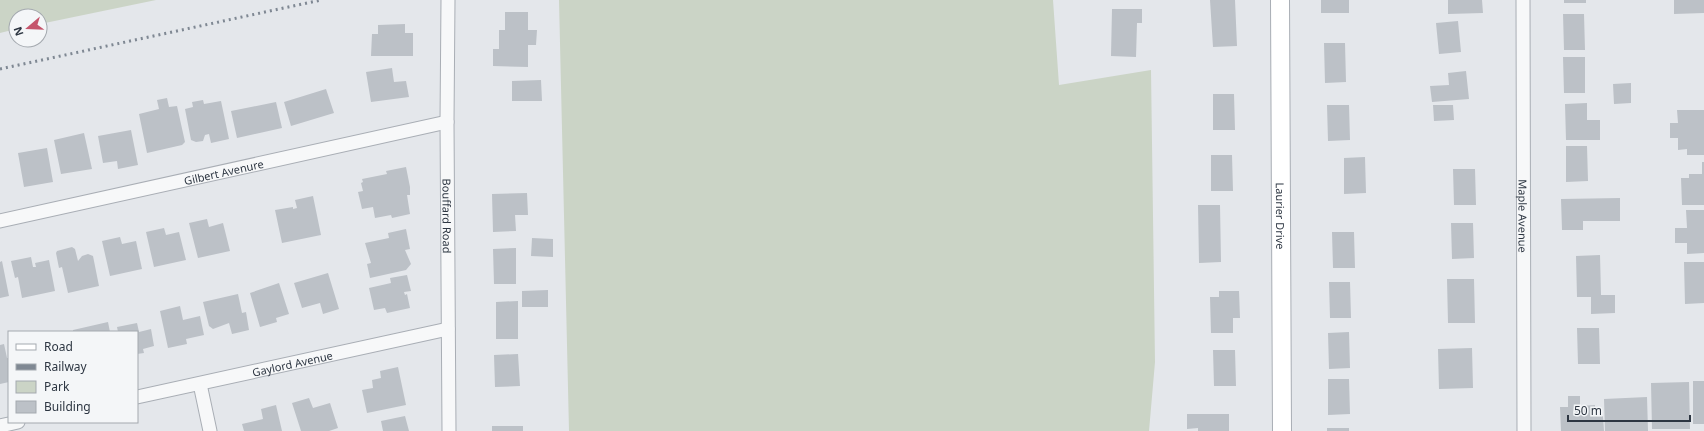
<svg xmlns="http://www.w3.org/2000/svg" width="1704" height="431" viewBox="0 0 1704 431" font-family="'Noto Sans',sans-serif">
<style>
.green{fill:#cbd4c6}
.building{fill:#bcc1c7}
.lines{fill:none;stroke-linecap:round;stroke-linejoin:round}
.street-casing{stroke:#a9aeb5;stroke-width:15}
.secondary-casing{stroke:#a9aeb5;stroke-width:20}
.street{stroke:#f7f8f9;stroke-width:13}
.secondary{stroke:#fff;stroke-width:18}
.rail{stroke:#7f8893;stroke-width:3;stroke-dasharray:2 4;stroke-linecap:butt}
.labels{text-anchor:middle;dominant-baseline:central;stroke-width:4;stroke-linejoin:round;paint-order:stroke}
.street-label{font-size:11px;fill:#2d3642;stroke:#f4f6f8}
</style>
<rect width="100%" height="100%" fill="#e4e7eb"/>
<path class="green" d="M0,0h156l-116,24v-8h-24v13l-16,4z
M559,0h494l6,85 92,-15 4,292 -6,69h-580z"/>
<path class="building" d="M1210,0h25l2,46 -24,1z
M1321,0h28v13h-28z
M1448,0h34l1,13 -35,1z
M1564,0h22v3h-22z
M1674,0h30v13l-30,1z
M1112,9h30v14h-5l-1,34 -25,-1z
M505,12h23v18h9l-1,15h-8v22l-35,-1v-17h6v-19h6z
M1563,14h21l1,36h-21z
M1458,21l3,31 -22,2 -3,-31z
M405,24v9h8v23h-42l1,-22h6v-9z
M1324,43h21l1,39 -21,1z
M1563,57h22v36h-21z
M392,68l2,14 12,-1 3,16 -38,5 -5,-30z
M1466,71l3,28 -37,3 -2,-16 19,-1 -1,-12z
M541,80l1,21h-30v-20z
M1631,83v20l-17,1 -1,-20z
M326,89l8,24 -43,13 -7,-24z
M1213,94h21l1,36h-22z
M167,98l2,9 8,-1 8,36 -3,3 -35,8 -8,-39 20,-5 -2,-9z
M203,100l1,4 17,-3 8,38 -18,4 -2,-9 -4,1 -2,6 -7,1 -5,-2 -6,-31 8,-2 -1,-5z
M276,102l6,26 -45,10 -6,-27z
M1587,103v17h13v20h-34l-1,-36z
M1327,105h22l1,35 -22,1z
M1433,105h20l1,15 -20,1z
M1677,110h27v45h-17v-6l-9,1v-12h-8v-15h8z
M131,130l7,35 -20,4 -1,-8 -14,2 -5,-27z
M84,133l8,36 -31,5 -7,-34z
M1566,146h21l1,35 -22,1z
M47,148l6,34 -29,5 -6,-34z
M1211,155h21l1,36h-22z
M1365,157l1,36 -22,1v-36z
M1702,162h2v43h-22l-1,-27h8v-4h13z
M406,167l4,20v8h-3l3,19 -18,4 -1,-3 -16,3 -2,-11 -11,2 -4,-17 5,-1 -2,-8 2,-1 -1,-3 25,-5 -1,-3z
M1453,169h22l1,36h-22z
M527,193l1,22h-13l1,16 -23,1 -1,-38z
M313,196l8,39 -39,8 -7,-33 18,-3v2l4,-1 -2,-8z
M1620,198v23h-37v9h-21l-1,-31z
M1198,205h22l1,57 -22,1z
M1686,210h18v43l-17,1v-11h-12v-15h12z
M207,219l2,8 14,-4 7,28 -32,7 -9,-35z
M1451,223h22l1,35 -22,1z
M164,228l2,7 13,-3 7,28 -32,7 -8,-35z
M406,229l4,20 -5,1 6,14 -5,6 -36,8 -3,-14 4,-1 -6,-20 24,-5 -1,-5z
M1332,232h22l1,36h-22z
M120,237l2,7 14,-3 6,28 -32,7 -8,-35z
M532,238l21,1v18l-22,-1z
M72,247l3,2 3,12 4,-5 6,-2 5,2 6,30 -31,7 -6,-26 -3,1 -3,-15 1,-2z
M516,248v36h-22l-1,-35z
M1600,255l1,40h14v18l-24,1v-17h-14l-1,-41z
M31,257l2,10h3l-1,-4 14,-3 6,31 -33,7 -4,-21 -3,1 -4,-17z
M2,261l7,35 -9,2v-36z
M1684,262h20v41l-19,1z
M328,273l11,36 -16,5 -3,-11 -18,5 -8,-25z
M407,275l4,16 -7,1 1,3 2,-1 3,14 -23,5 -2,-5 -11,2 -5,-22 22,-5 -1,-5z
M1447,279h27l1,44h-27z
M1329,282h21l1,36h-21z
M279,283l10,31 -13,4 1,4 -17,5 -10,-34z
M548,290v17h-26v-16z
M1219,291h20l1,27h-7v15h-22l-1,-36h9z
M238,294l4,19 4,-1 3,18 -17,4 -3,-11 -16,6 -4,-3 -6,-24z
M518,301v38h-22v-37z
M180,306l3,14 17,-4 4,19 -18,4 1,5 -19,4 -8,-37z
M108,322l2,10h-37v-2z
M137,323l2,9 12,-3 3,17 -11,3 1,4 -7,1v-22h-19l-1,-5z
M1577,328h22l1,36h-22z
M1349,332l1,36 -21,1 -1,-36z
M4,344l3,14h2v24l-9,2v-39z
M1472,348l1,40 -34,1 -1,-40z
M1213,350h22l1,36h-22z
M518,354l2,32 -25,1 -1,-32z
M398,367l8,38 -39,8 -5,-23 11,-2 -1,-8 9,-2 -1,-7z
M1328,379h21l1,35 -22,1z
M1693,381h11v43h-11z
M1689,382l1,47h-38l-1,-46z
M1568,396h12v10l15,-1v11h8l1,15h-43l-1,-24h8z
M1647,397l1,34h-43l-1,-32z
M309,398l4,10 17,-5 8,25 -9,3h-28l-9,-28z
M276,405l6,26h-38l-2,-7 21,-5 -2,-10z
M1187,414h42v17h-31v-3l-11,1z
M405,416l4,15h-26l-2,-10z
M492,426h31v5h-31z
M1327,428h22v3h-22z"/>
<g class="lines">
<g class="street-casing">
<g id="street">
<path id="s1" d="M448,0l-1,122 2,309"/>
<path id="s2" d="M1523,0l1,431"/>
<path id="s3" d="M0,221l447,-99"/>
<path d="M200,384l10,47"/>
<path id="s4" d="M137,397l311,-68"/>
<path d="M0,426l18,-4"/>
</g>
</g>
<g class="secondary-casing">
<g id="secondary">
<path id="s5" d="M1280,0l2,431"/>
</g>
</g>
<use href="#street" class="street"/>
<use href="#secondary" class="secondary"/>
<path class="rail" d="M0,69l321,-69"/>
</g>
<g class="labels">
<g class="street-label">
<text stroke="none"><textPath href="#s3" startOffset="229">Gilbert Avenure</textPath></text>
<text stroke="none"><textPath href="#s1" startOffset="216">Bouffard Road</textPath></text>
<text stroke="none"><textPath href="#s5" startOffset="216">Laurier Drive</textPath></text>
<text stroke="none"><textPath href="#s2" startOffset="216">Maple Avenue</textPath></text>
<text stroke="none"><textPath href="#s4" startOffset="159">Gaylord Avenue</textPath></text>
</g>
</g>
<rect x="8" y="331" width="130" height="92" fill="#f4f6f8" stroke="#a4a9af"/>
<rect x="16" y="344" width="20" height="6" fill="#ffffff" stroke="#a4a9af"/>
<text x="44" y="351" font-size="12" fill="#2d3642">Road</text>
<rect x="16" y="364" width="20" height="6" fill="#7f8893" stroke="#a4a9af"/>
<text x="44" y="371" font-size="12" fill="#2d3642">Railway</text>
<rect x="16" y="381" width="20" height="12" fill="#cbd4c6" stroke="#a4a9af"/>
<text x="44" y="391" font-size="12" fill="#2d3642">Park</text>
<rect x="16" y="401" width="20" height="12" fill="#bcc1c7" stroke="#a4a9af"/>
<text x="44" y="411" font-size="12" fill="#2d3642">Building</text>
<g transform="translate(28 28) rotate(251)"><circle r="19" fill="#f4f6f8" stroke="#a4a9af"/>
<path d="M0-3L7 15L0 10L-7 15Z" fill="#c5556c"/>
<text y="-6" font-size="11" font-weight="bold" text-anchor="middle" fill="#2d3642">N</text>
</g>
<path d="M1568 415v6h122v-6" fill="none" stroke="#2d3642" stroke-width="2"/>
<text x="1574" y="415" font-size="12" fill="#2d3642" stroke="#f4f6f8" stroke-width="3" paint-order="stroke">50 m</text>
</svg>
